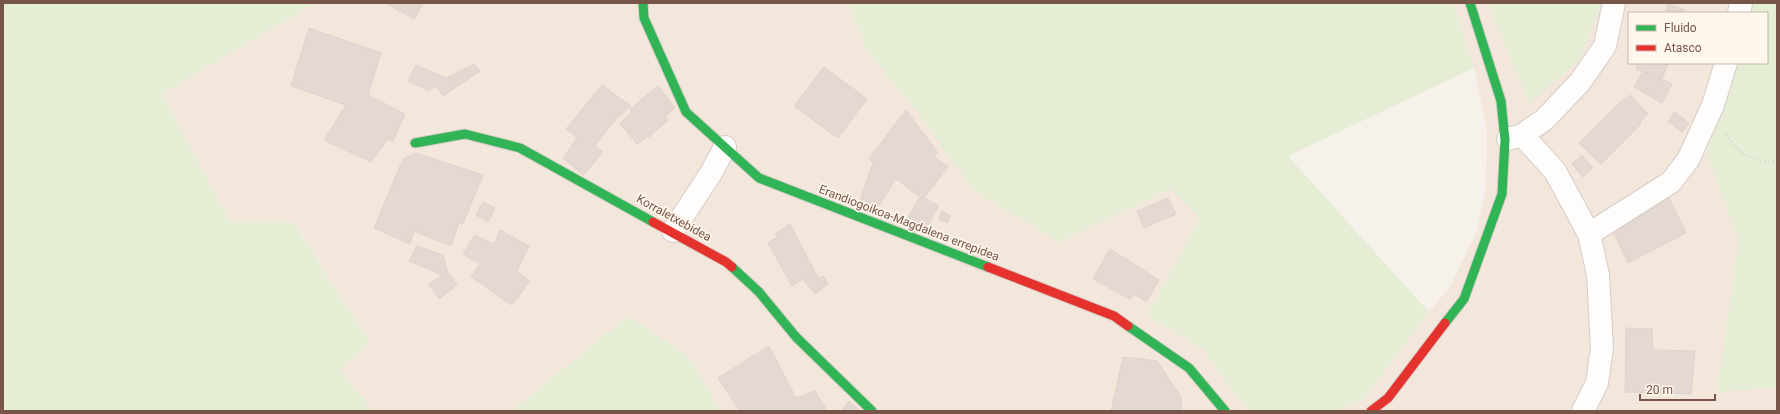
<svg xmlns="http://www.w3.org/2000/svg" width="1780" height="414" viewBox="0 0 1780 414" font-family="Roboto,sans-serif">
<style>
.residential{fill:#f3e6db;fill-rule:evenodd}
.green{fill:#e5eed4}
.building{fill:#e4d8d2;stroke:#e0d3cd}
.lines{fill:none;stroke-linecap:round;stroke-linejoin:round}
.street-casing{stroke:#d6ccc8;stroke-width:24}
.fast-casing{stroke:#d7ccc7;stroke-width:11}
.jam-casing{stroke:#d7ccc7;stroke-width:11}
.path{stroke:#dad0cd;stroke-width:2.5;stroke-dasharray:1 3;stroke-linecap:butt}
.street{stroke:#fefdfc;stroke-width:22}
.fast{stroke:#30b455;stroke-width:9}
.jam{stroke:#e5322d;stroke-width:9}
.labels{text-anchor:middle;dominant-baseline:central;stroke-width:3.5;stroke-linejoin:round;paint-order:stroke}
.street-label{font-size:12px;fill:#775549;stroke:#fff6ec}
</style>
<rect width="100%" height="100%" fill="#f7f1eb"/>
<path class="residential" d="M315,3h533l19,48 53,65 140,126 111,-53 28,30 -52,97 56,33 33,48 14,14h-529l-32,-54 -61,-41 -117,95h-138l-33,-42 30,-26 -75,-120h-64l-69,-129z
M1454,3h323v408h-441l28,-12 65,-87 21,-25 27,-56 9,-42 1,-58 -13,-63zM1629,13h138v50h-138z"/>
<path class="green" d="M3,3h312l-153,91 69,129h63l76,120 -30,26 33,42h-370z
M848,3h606l20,65 -186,88 141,156 -65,87 -28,12h-86l-14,-14 -33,-48 -56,-33 52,-97 -28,-30 -111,53 -85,-50 -55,-76 -53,-65z
M1488,3h113l-22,57 -50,44z
M1753,3h24v384l-60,5 22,-152 -33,-87 31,-90h30v-50h-17z
M628,316l61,41 32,54h-210z"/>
<path class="building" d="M385,3h39l-10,16z
M1668,4l17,6 -1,3h-19z
M309,28l72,25 -13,42 37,19 -12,27 -5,-2 -17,23 -47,-22 22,-35 -55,-19z
M1638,63h30l-6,16 -26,-10z
M474,64l6,7 -37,25 -7,-10 -7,5 -21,-10 8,-16 30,13z
M824,67l43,32 -29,39 -44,-32z
M1643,71l29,13 -10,19 -28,-16z
M602,85l29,21 -16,14 -20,26 8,6 -20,23 -20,-17 14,-20 -11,-9z
M658,86l17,22 -10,9 3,3 -19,17 -1,-1 -11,8 -17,-21 12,-10 -2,-4z
M1630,95l18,19 -9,9 2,1 -40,40 -22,-21 40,-40z
M906,110l32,43 -4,4 14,10 -24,31 15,8 -13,22 -18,-11 12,-20 -24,-18 -21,33 -16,-9 14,-40 -4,-4z
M1674,112l15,11 -7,9 -14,-10z
M416,153l67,22 -20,49 -4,-1 -8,23 -37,-15 -4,13 -36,-16 29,-69z
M1582,155l11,13 -10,9 -11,-13z
M1667,194l19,39 -58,30 -19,-40z
M1168,198l8,16 -32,14 -7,-17z
M483,202l12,6 -7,14 -12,-7z
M942,211l9,5 -4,7 -8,-4z
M790,224l25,48 -23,14 -24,-43 9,-6 -2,-3z
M500,230l29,16 -12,25 13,10 -18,24 -41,-28 9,-13 -17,-10 12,-19 19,9z
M417,246l26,9 4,16 10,14 -18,14 -10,-14 13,-10 -33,-14z
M1110,249l49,31 -13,22 -12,-8 -4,5 -37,-20z
M815,272l4,6 4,-2 5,8 -13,10 -12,-15z
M1626,328l26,1 1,21 42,1 -4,43 -66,-2z
M769,346l27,52 19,-7 12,20h-87l-22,-33z
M1123,357l34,4 24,36 1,14h-71z
M849,401l11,10h-19z"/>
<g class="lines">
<g class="street-casing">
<path id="street" d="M1739,13l2,-10
M1522,135l33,36 34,63 9,41 4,73 -5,35 -14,28
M1508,139l14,-4 22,-15 36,-38 25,-36 9,-43
M673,231l38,-58 14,-26
M1589,234l82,-52 17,-22 25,-55 13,-42"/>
</g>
<g class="fast-casing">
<path id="fast" d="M643,3l1,15 42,94 73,66 229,89
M415,143l50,-9 55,14 133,74
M732,267l27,25 37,45 76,74
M1445,323l19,-24 38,-105 3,-54 -4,-39 -31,-98
M1128,326l61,42 36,43"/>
</g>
<g class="jam-casing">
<path id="jam" d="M653,222l73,40 6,5
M988,267l126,49 14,10
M1371,411l17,-13 57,-75"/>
</g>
<path class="path" d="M1726,135c11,17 30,30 51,26"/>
<use href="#street" class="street"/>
<use href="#fast" class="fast"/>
<use href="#jam" class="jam"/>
</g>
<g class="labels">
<g class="street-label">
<text transform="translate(674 218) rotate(29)">Korraletxebidea</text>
<text transform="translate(909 223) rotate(21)">Erandiogoikoa-Magdalena errepidea</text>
</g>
</g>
<rect width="1780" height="414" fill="none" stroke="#775549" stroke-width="8"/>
<rect x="1628" y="12" width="140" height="52" fill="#fff6ec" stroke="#c9b6ab"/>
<rect x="1636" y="25" width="20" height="6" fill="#30b455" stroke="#c9b6ab"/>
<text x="1664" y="32" font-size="12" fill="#775549">Fluido</text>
<rect x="1636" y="45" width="20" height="6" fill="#e5322d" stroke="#c9b6ab"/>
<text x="1664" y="52" font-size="12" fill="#775549">Atasco</text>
<path d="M1640 394v6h75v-6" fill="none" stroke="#775549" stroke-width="2"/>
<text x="1646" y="394" font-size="12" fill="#775549" stroke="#fff6ec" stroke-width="3" paint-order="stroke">20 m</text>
</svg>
